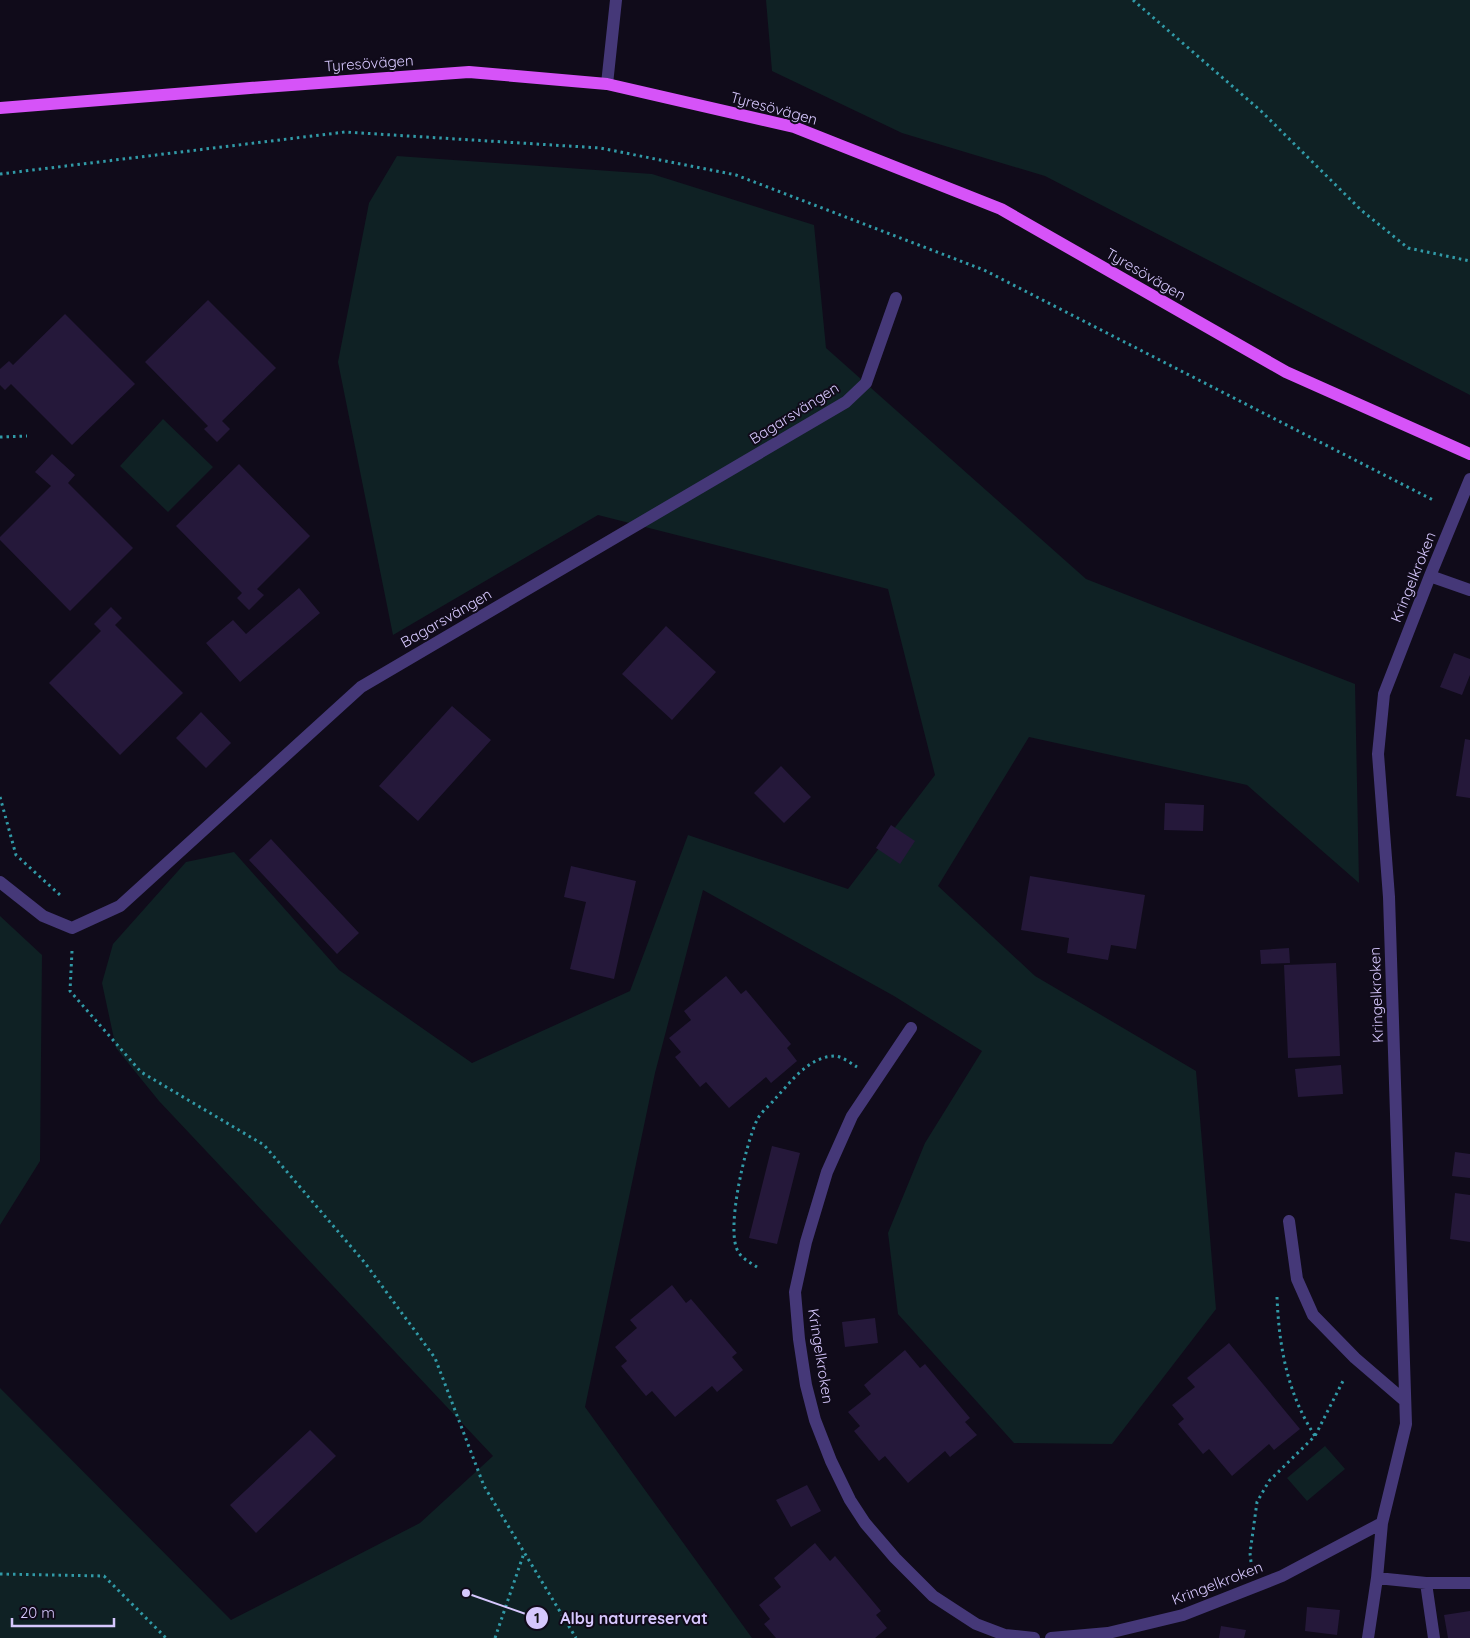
<svg xmlns="http://www.w3.org/2000/svg" width="1470" height="1638" viewBox="0 0 1470 1638" font-family="Quicksand,sans-serif">
<style>
.green{fill:#0f2124}
.building{fill:#25183a}
.lines{fill:none;stroke-linecap:round;stroke-linejoin:round}
.path{stroke:#319aa7;stroke-width:3;stroke-dasharray:2.5 4;stroke-linecap:butt}
.minor{stroke:#453878;stroke-width:12}
.major{stroke:#d653f8;stroke-width:12}
.labels{text-anchor:middle;dominant-baseline:central;stroke-width:4;stroke-linejoin:round;paint-order:stroke}
.street-label{font-size:15px;fill:#d6c7fd;stroke:#100b1a}
.leader{fill:none;stroke:#d6c7fd;stroke-width:2}
.callout-dot{fill:#d6c7fd;stroke:#100b1a;stroke-width:2}
.mark-label{font-size:15px;text-anchor:middle;font-weight:bold;fill:#111}
.callout-label{font-size:16px;text-anchor:middle;font-weight:bold;fill:#d6c7fd;stroke:#100b1a;stroke-width:4;stroke-linejoin:round;paint-order:stroke}
</style>
<rect width="100%" height="100%" fill="#100b1a"/>
<path class="green" d="M766,0h704v395l-425,-219 -143,-43 -130,-62z
M397,156l255,18 162,51 12,123 260,231 269,105 4,199 -112,-98 -218,-48 -91,149 97,90 161,95 20,238 -104,135 -98,-1 -116,-129 -10,-81 37,-90 57,-92 -88,-55 -191,-106 -48,183 -70,334 167,231h-752v-250l231,232 189,-97 73,-67 -334,-355 -43,-53 -14,-65 11,-39 73,-82 48,-10 105,118 133,93 158,-72 58,-156 160,54 87,-114 -47,-186 -290,-74 -205,120 -55,-273 31,-159z
M163,419l50,48 -45,45 -48,-46z
M0,916l42,39 -2,206 -40,64z
M1325,1446l20,23 -38,32 -20,-23z"/>
<path class="building" d="M208,300l68,68 -54,53 8,8 -13,13 -13,-13 4,-3 -63,-64z
M65,314l70,70 -63,61 -61,-61 -6,6 -5,-5v-16l9,-8 4,4z
M52,454l23,21 -7,8 65,65 -63,63 -70,-71v-3l51,-51 -16,-14z
M239,464l71,72 -53,53 7,6 -15,15 -12,-12 5,-5 -66,-67z
M299,588l21,25 -80,69 -34,-39 27,-23 13,14z
M111,607l11,11 -7,7 68,68 -63,62 -71,-72 52,-52 -7,-7z
M666,626l50,46 -44,48 -50,-46z
M1454,653l16,6v16l-8,20 -22,-8z
M452,706l39,34 -73,81 -39,-35z
M201,712l30,31 -25,25 -30,-30z
M1465,739l5,1v58l-14,-2z
M781,766l30,31 -27,26 -30,-30z
M1165,803l39,2 -1,26 -39,-1z
M891,825l24,16 -15,23 -24,-16z
M271,839l88,94 -22,21 -88,-94z
M571,866l65,15 -22,98 -44,-10 16,-67 -22,-5z
M1030,876l115,19 -9,54 -25,-4 -3,15 -41,-7 2,-15 -48,-8z
M1289,948l1,15 -29,1 -1,-14z
M1336,963l4,93 -52,2 -4,-93z
M726,976l15,18 5,-4 45,54 -4,4 10,13 -26,22 -5,-6 -37,31 -23,-26 -6,5 -25,-30 6,-5 -12,-14 22,-18 -7,-9z
M1341,1065l2,29 -45,3 -3,-28z
M772,1146l28,7 -23,91 -28,-6z
M1455,1152l15,2v24l-18,-2z
M1455,1193l15,2v47l-20,-3z
M672,1285l14,18 5,-4 46,54 -5,4 11,13 -26,22 -5,-6 -37,31 -23,-26 -6,5 -25,-30 6,-5 -12,-14 22,-19 -7,-8z
M875,1318l3,25 -33,4 -3,-25z
M1229,1343l71,86 -26,21 -5,-6 -37,32 -23,-27 -6,5 -25,-30 6,-5 -12,-14 23,-18 -8,-9z
M905,1350l15,18 5,-4 45,54 -5,4 12,13 -27,22 -5,-6 -37,32 -23,-27 -6,5 -25,-30 6,-5 -12,-14 23,-18 -7,-9z
M310,1430l26,26 -80,77 -26,-28z
M807,1485l14,26 -30,16 -15,-27z
M815,1543l15,18 5,-5 46,55 -5,4 11,13 -12,10h-99l-12,-14 6,-5 -11,-14 22,-18 -7,-9z
M1307,1607l33,3 -3,25 -32,-4z
M1470,1611v27h-22l-4,-23z
M1221,1626l25,4 -2,8h-25z"/>
<g class="lines">
<path class="path" d="M1133,0l128,111 100,99 47,38 62,13
M0,174l345,-42 255,16 136,27 248,95 451,231
M0,437l27,-1
M0,797l16,58 44,40
M72,951l-2,40 71,81 123,73 101,118 70,95 49,128 92,152
M757,1267c-6,-4 -14,-8 -18,-14 -15,-20 7,-110 18,-133 3,-7 12,-14 17,-20 16,-17 34,-43 60,-44 8,0 16,7 23,11
M1277,1297c2,49 10,96 38,139
M1251,1562l-1,-9 7,-51 12,-21 46,-45 29,-57
M0,1574l104,2 62,62
M495,1638l29,-85"/>
<path class="minor" d="M607,84l9,-84
M1430,576l40,14
M0,882l43,34 29,12 48,-22 241,-219 485,-285 20,-19 30,-85
M911,1028l-59,88 -25,56 -21,70 -11,50 4,47 7,46 9,35 16,41 19,39 15,23 30,35 38,38 43,28 29,11 29,3
M1289,1221l8,58 16,36 42,43 50,43
M1377,1578l49,5h44
M1426,1583l8,55
M1051,1638l57,-5 75,-18 99,-39 100,-53
M1368,1638l9,-60 5,-55 24,-99 -17,-527 -11,-143 6,-60 46,-118 40,-97"/>
<path class="major" d="M0,108l250,-20 219,-16 138,12 187,43 207,82 285,163 184,82"/>
</g>
<g class="labels">
<g class="street-label">
<text transform="translate(369 63) rotate(-4)">Tyresövägen</text>
<text transform="translate(774 108) rotate(15)">Tyresövägen</text>
<text transform="translate(1146 274) rotate(30)">Tyresövägen</text>
<text transform="translate(794 413) rotate(-32)">Bagarsvängen</text>
<text transform="translate(1413 577) rotate(-68)">Kringelkroken</text>
<text transform="translate(446 618) rotate(-30)">Bagarsvängen</text>
<text transform="translate(1376 995) rotate(-92)">Kringelkroken</text>
<text transform="translate(821 1356) rotate(81)">Kringelkroken</text>
<text transform="translate(1217 1583) rotate(-21)">Kringelkroken</text>
</g>
</g>
<path class="leader" d="M466 1593L537 1618"/>
<g class="callout-dot">
<circle cx="466" cy="1593" r="5"/>
<circle cx="537" cy="1618" r="12"/>
</g>
<g class="mark-label">
<text x="537" y="1623">1</text>
</g>
<g class="callout-label">
<text x="634" y="1624">Alby naturreservat</text>
</g>
<path d="M12 1618v8h102v-8" fill="none" stroke="#d6c7fd" stroke-width="2.5"/>
<text x="20" y="1618" font-size="15" fill="#d6c7fd" stroke="#100b1a" stroke-width="4" paint-order="stroke">20 m</text>
</svg>
